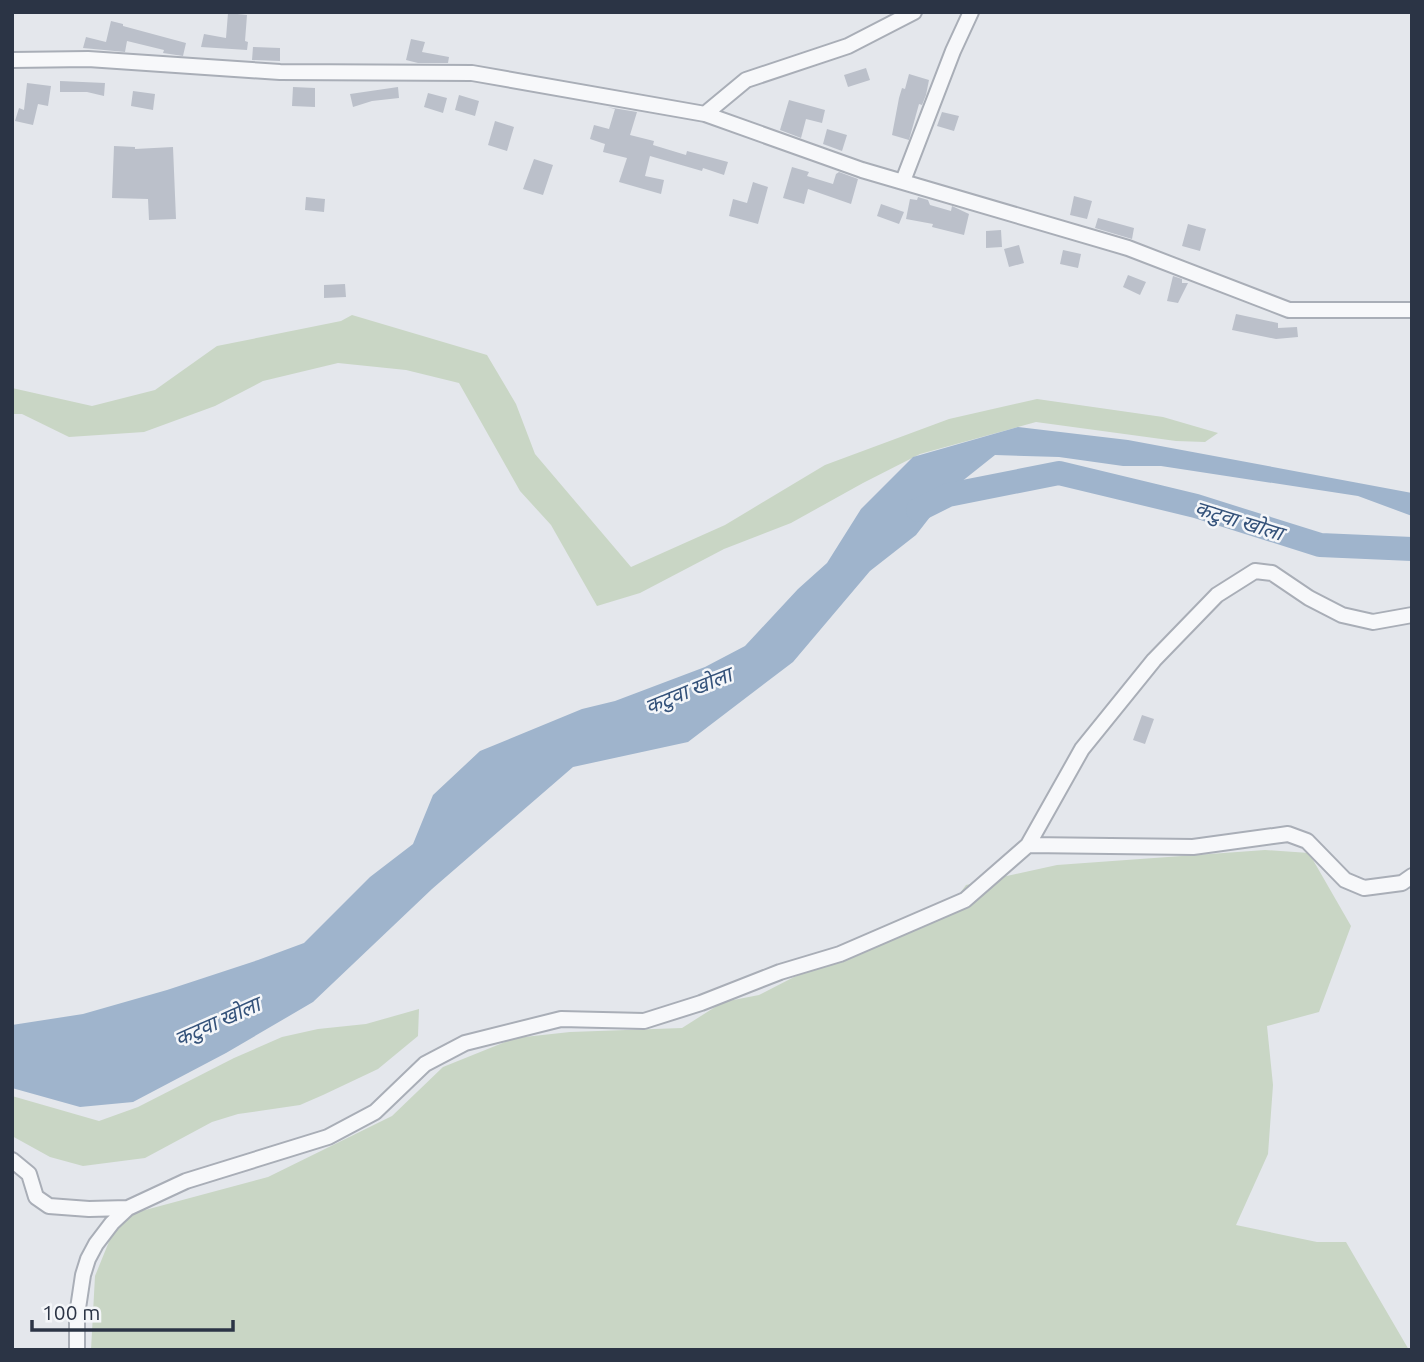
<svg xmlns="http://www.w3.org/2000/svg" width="1424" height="1362" viewBox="0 0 1424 1362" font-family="Ubuntu,'Noto Sans Devanagari',sans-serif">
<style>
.green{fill:#c9d6c5}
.water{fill:#9fb4cc}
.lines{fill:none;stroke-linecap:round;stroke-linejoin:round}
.river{stroke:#9fb4cc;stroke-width:24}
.building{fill:#bbc0ca}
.street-casing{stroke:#a9aeb7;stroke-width:18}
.street{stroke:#f7f8fa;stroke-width:14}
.labels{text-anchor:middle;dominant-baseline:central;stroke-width:5;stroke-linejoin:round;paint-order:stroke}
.water-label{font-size:21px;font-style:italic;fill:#34527a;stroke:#f4f6f9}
</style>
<rect width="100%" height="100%" fill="#e4e7ec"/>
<path class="green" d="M352,315l135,40 29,49 19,50 96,113 94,-42 100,-60 124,-46 88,-20 126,18 55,16 -13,9 -29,-1 -140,-19 -116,32 -57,29 -72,40 -67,26 -84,44 -43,13 -46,-81 -31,-34 -61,-108 -53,-13 -68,-7 -75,18 -48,25 -71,26 -75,5 -47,-23h-10v-26l80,18 63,-16 62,-44 124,-25z
M1265,850l44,3 42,73 -32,86 -52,14 6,59 -5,69 -32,71 81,17h29l63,108h-1318l4,-74 24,-59 149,-40 124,-61 51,-49 72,-29 55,-6 112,-4 41,-26 36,-7 35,-18 83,-31 69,-34 20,-27 91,-20z
M419,1009l-1,27 -40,33 -55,26 -23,10 -62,9 -26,8 -67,36 -62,8 -33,-9 -38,-21v-40l87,25 39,-14 96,-49 48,-21 36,-8 48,-5z"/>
<path class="water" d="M1018,427l110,13 284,53v23l-54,-20 -197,-30h-38l-64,-9 -64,-2 -44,35 -35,45 -46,36 -77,91 -105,80 -115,25 -141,122 -119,113 -87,51 -93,49 -53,5 -68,-19v-63l71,-11 84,-24 91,-30 46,-17 66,-66 43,-33 20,-49 47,-44 102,-42 33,-8 90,-34 40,-21 53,-57 29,-26 34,-54 52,-52z"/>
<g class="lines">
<path class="river" d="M918,510l30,-15 111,-22 137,33 124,39 92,4"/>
</g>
<path class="building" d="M228,13l19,2 -2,26 3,1 -1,8 -46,-3 3,-13 22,4z
M111,21l12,3v2l63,17 -3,13 -20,-3 1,-3 -37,-9 -2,11 -42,-4 3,-11 20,5z
M411,39l14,3 -3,10 27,5 -1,6h-30l-12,-3z
M253,47l27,1v13l-28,-1z
M866,68l4,12 -22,7 -4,-12z
M909,74l20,6 -3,15 -4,10 -3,-1 -10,36 -17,-5 7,-37 3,-10 3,1z
M60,81l45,2 -1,13 -17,-4h-27z
M27,83l24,3 -3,20 -10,-2 -5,21 -18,-4 4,-13 5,2z
M293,87l22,1v19l-23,-1z
M398,87l1,11 -27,3 -19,6 -3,-13z
M133,91l22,3 -2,16 -22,-4z
M428,93l19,5 -4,15 -19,-6z
M459,95l20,6 -4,15 -20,-6z
M789,100l36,10 -3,13 -16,-4 -5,19 -21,-8z
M607,107l30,5 -7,23 24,6 -1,4 33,10 1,-4 41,11 -4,13 -21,-7 -1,3 -52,-15 -5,20 19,4 -3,14 -42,-12 8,-24 -24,-6 2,-8 -15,-5 4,-14 15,4 6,-20z
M942,112l17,4 -5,15 -17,-5z
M495,121l19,6 -7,24 -19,-6z
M827,129l20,6 -5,16 -19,-7z
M114,146l21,1v2l38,-2 3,72 -27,1 -1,-21 -36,-1z
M534,159l19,6 -10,30 -20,-6z
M792,167l17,5 -2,4 26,8 3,-10 3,-2 19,7 -7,25 -43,-15 -4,15 -21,-6z
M753,182l15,5 -10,37 -29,-8 4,-17 14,4z
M1074,196l18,5 -5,18 -17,-4z
M306,197l19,2 -1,13 -19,-2z
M918,197l10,3 2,5 21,6 1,-5 17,8 -5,21 -32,-8 1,-3 -27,-5 4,-20 7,1z
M881,204l23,8 -5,12 -22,-8z
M1098,218l36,10 -2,11 -37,-11z
M1188,224l18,5 -6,22 -18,-5z
M1001,230l1,17 -16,1v-17z
M1019,245l5,18 -15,4 -5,-18z
M1063,250l18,4 -3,14 -18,-4z
M1128,275l18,7 -6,13 -17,-8z
M1173,276l9,3v4h6l-10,20 -11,-2z
M345,284l1,13 -22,1v-13z
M1236,314l42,9v5l19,-1 1,10 -22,2 -44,-9z
M1142,715l12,4 -9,25 -12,-4z"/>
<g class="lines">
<g class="street-casing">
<path id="street" d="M12,60l76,-1 192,13 192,1 233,41 157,56 266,78 161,62h123
M705,114l41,-34 102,-34 66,-34
M903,181l50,-130 18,-39
M1028,845l54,-96 72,-89 63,-65 38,-24 17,2 37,25 33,17 31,7 39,-7
M12,1160l17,14 7,23 13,9 40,3 39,-1
M77,1350v-35l6,-40 5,-16 8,-15 16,-21 16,-15 58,-27 142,-44 47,-25 50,-48 40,-21 96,-24 83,2 57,-18 79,-31 60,-18 125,-54 63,-55 165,2 95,-13 19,7 38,39 19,8 38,-5 10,-7"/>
</g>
<use href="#street" class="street"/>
</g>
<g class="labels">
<g class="water-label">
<text transform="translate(1239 520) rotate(17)">कटुवा खोला</text>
<text transform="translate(688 690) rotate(-22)">कटुवा खोला</text>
<text transform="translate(217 1021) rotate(-24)">कटुवा खोला</text>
</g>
</g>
<rect width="1424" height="1362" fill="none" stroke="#2b3445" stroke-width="28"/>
<path d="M32 1320v10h201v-10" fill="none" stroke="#2b3445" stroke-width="3.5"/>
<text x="42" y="1320" font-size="21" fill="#2b3445" stroke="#f4f6f9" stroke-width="5" paint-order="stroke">100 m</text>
</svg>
